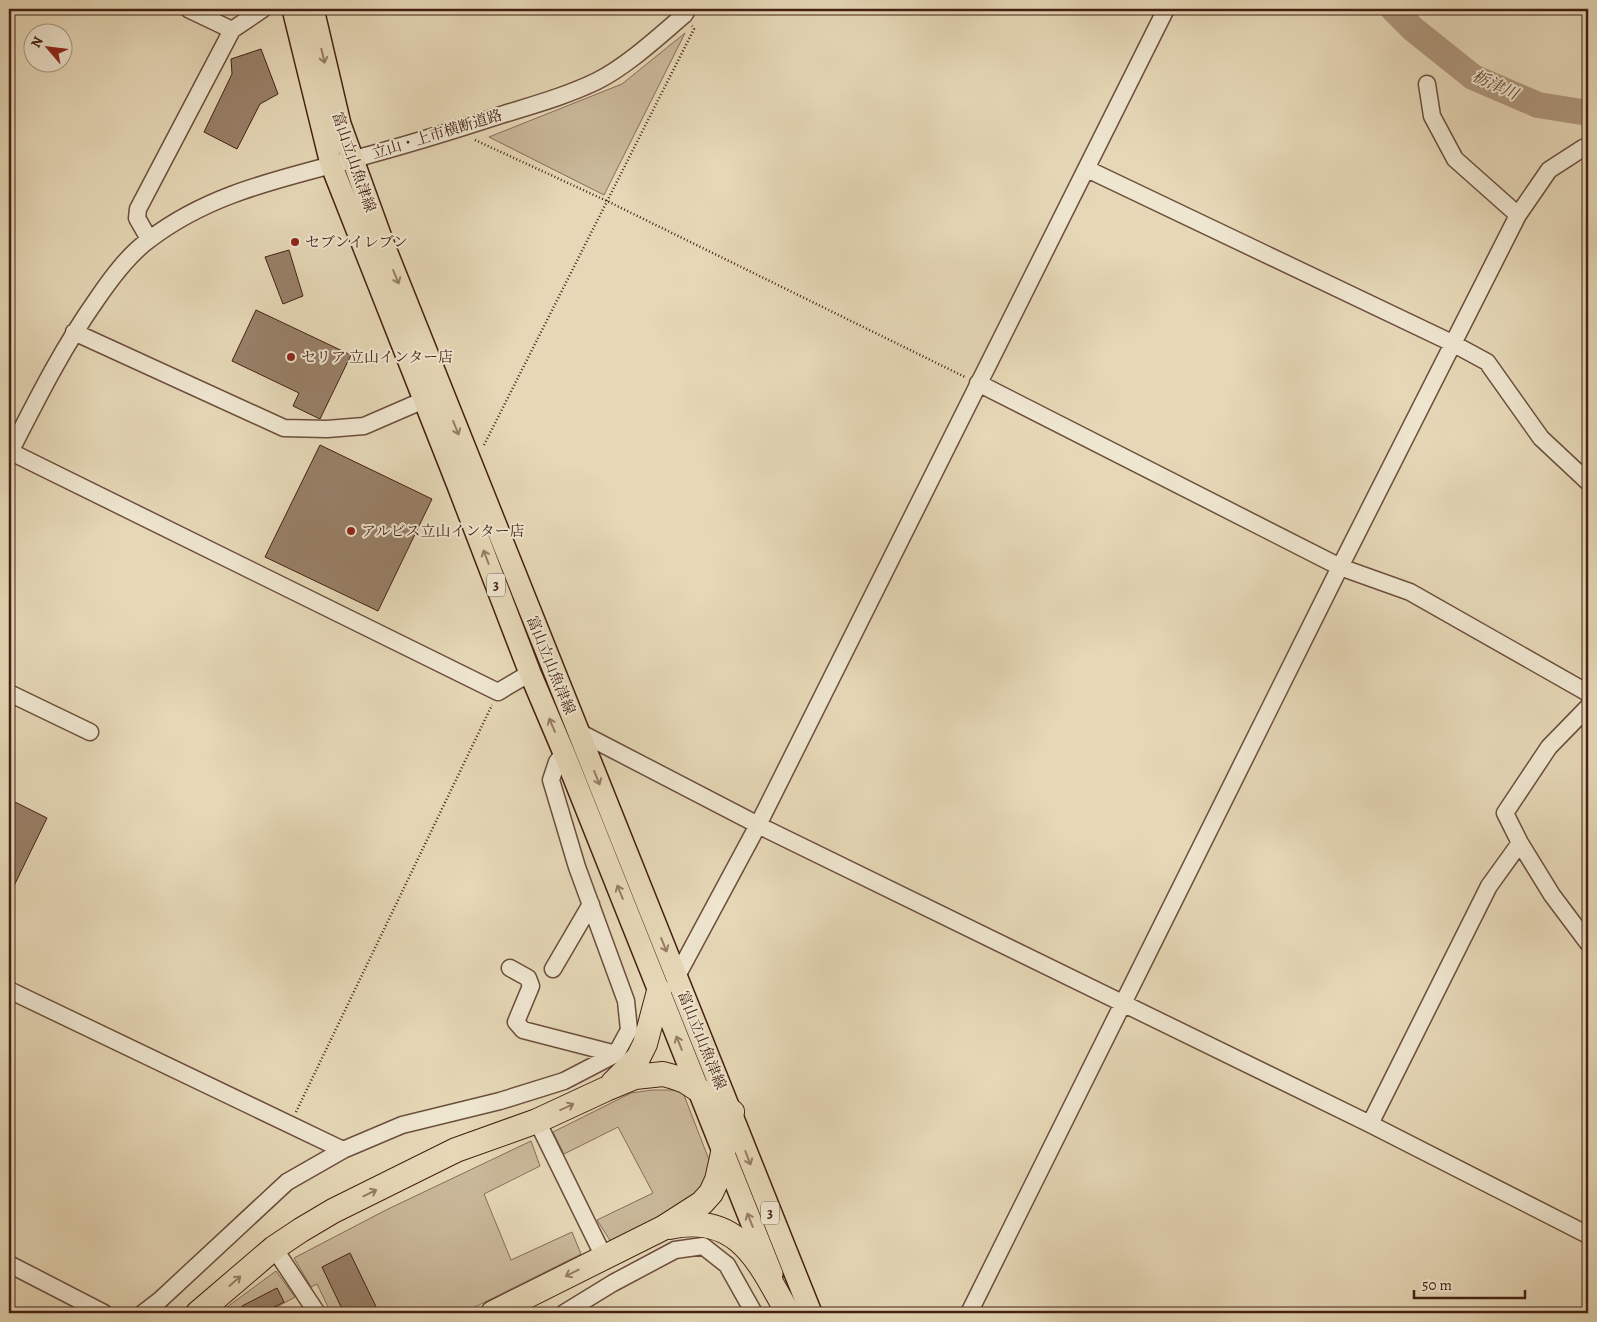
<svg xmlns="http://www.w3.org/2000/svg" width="1597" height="1322" viewBox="0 0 1597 1322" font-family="Alegreya,'Noto Serif JP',serif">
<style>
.green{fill:#cab99b;stroke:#876c57}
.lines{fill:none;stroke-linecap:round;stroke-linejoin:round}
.river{stroke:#af997f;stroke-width:26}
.building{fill:#988068;stroke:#442013}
.minor-casing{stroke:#6c4e3c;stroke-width:19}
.major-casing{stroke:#442013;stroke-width:24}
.highway-casing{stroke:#442013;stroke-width:26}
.path{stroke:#442013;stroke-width:2.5;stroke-dasharray:1 2.5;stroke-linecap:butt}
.minor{stroke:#efe6d0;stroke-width:16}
.major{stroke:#e6d8b7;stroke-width:21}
.highway{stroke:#e6d8b7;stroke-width:24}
.oneway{stroke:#957c65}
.poi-dot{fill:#8f2418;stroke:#efe6d0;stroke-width:2}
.labels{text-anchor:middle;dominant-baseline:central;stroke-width:4;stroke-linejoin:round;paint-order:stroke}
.shield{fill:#efe6d0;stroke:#775b4c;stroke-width:1}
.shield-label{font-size:14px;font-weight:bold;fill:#442013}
.street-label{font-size:15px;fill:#442013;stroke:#efe6d0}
.poi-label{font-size:15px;fill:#442013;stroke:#efe6d0;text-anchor:start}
.water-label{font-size:16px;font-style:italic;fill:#644433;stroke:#efe6d0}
</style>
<rect width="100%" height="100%" fill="#e6d8b7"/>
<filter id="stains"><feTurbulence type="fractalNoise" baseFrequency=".004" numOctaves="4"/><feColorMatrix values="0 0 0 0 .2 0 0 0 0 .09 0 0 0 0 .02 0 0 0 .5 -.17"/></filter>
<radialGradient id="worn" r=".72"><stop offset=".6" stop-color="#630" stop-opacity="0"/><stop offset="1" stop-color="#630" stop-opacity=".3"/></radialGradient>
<path class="green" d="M685,33l-81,162 -115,-58 133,-53z
M652,1090h30l29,75 -6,27 -32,26 -62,24 -14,-22 56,-27 -35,-66 -54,27 -11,-22 78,-39z
M531,1141l9,25 -56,28 27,66 61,-28 9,22 -118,59h-132l-14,-29 -6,3 -17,-29 92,-48z
M276,1271l19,26 -29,16h-47z"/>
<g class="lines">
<path class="river" d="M1393,9l20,20 60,48 65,28 50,8"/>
</g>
<path class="building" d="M261,49l17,45 -18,10 -23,45 -33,-17 28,-58 -1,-15z
M289,250l14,46 -20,8 -18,-47z
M256,310l95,45 -31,64 -27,-13 6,-13 -67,-32z
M320,445l112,54 -54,112 -113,-54z
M9,799l38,19 -38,78z
M350,1253l29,60h-35l-22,-46z
M277,1288l7,14 -22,11h-16l-4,-7z"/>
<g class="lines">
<g class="minor-casing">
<path id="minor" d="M188,9l44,21
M1427,84l5,32 23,43 63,56
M1087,169l365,174 35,19 54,76 47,44
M149,239l-12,-21 1,-9 94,-179 31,-21
M74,332l210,96 43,1 37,-3 60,-26
M978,383l362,184 70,25 178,101
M9,451l489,241 32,-19
M9,454c27,-53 54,-107 88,-155 15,-22 32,-45 53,-60 62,-47 132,-60 204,-80 49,-13 98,-28 147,-44 32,-10 65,-19 96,-34 30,-15 61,-44 87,-66l4,-6
M9,693l81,39
M579,732l189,98 602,294 218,111
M1520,843l32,52 36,48
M510,968l18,10 3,8 -15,36 7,8 93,24
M553,969l38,-65
M677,976l81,-151 408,-816
M9,990l334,160
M537,1121l67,136
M1370,1124l119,-238 31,-43 -15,-30 44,-66 39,-40
M274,1248l43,65
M9,1264l95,49
M143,1313l17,-13 127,-118 56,-32 59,-25 98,-24 64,-20 52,-27 13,-24 -3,-29 -49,-134 -26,-87 6,-18 7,-9
M564,1313l49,-30 62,-33 28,-4 24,19 27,48
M969,1313l371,-746 178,-352 31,-45 34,-22 5,4"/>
</g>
<g class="major-casing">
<path id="major" d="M293,9l38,155 126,319 73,190 34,80 208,521
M313,9l27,115 43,119 428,1070"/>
</g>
<g class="highway-casing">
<path id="highway" d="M613,1083l25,-25 7,-14 14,-53
M669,1227c70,-15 90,35 119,86
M198,1313l76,-65 27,-18 32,-19 123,-61 81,-29 69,-32 29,-12 28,-3 11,3 11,4 47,31 -15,68 -6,13 -9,10 -39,25 -170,85"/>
</g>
<path class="path" d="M475,140l132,61 358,176
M484,445l210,-416 -2,-3
M296,1112l196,-407"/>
<use href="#minor" class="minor"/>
<use href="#major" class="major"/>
<use href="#highway" class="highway"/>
</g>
<defs><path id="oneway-shaft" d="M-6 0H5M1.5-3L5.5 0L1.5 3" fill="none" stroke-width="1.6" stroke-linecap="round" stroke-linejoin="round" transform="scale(1.25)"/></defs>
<g class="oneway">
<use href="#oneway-shaft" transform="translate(323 56) rotate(77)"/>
<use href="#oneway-shaft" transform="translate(396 277) rotate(68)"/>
<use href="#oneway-shaft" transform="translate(456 428) rotate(68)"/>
<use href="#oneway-shaft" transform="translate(486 557) rotate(-111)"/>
<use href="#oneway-shaft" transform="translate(552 725) rotate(-113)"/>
<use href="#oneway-shaft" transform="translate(597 778) rotate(68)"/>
<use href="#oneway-shaft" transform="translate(620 892) rotate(-112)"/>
<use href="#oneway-shaft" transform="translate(664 945) rotate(68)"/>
<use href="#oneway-shaft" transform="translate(679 1043) rotate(-112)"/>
<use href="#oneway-shaft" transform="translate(567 1107) rotate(-25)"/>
<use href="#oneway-shaft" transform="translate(748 1158) rotate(69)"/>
<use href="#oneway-shaft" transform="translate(370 1193) rotate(-26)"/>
<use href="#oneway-shaft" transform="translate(750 1220) rotate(-112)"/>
<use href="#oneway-shaft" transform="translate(572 1273) rotate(153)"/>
<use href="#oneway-shaft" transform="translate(235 1281) rotate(-41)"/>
</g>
<g class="poi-dot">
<circle cx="295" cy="242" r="5"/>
<circle cx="291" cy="357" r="5"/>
<circle cx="351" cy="531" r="5"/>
</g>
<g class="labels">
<g class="shield">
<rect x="487" y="573.5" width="18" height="23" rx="4"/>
<rect x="761" y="1201.5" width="18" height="23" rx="4"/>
</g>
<g class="shield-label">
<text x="496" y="585">3</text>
<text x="770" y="1213">3</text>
</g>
<g class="street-label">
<text transform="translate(437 134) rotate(-17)">立山・上市横断道路</text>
<text transform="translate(354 162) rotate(71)">富山立山魚津線</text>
<text transform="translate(551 665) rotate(68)">富山立山魚津線</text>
<text transform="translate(702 1040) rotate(68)">富山立山魚津線</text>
</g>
<g class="poi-label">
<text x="305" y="242">セブンイレブン</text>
<text x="301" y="357">セリア 立山インター店</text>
<text x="361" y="531">アルビス立山インター店</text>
</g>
<g class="water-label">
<text transform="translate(1495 85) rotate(25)">栃津川</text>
</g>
</g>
<rect width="1597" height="1322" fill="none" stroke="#e6d8b7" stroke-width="30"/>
<rect x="10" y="10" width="1577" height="1302" fill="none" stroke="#442013" stroke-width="2.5"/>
<rect x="15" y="15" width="1567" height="1292" fill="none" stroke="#442013"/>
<g transform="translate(48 48) rotate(298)"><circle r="24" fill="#efe6d0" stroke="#ab9784"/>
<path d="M0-4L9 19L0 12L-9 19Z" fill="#8f2418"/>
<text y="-8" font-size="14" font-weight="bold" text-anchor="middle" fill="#442013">N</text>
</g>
<path d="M1414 1290v8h111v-8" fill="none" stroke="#442013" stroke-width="2.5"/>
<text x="1422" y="1290" font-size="15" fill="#442013" stroke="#efe6d0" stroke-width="4" paint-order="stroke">50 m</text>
<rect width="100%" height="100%" filter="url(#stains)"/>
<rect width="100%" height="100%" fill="url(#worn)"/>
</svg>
